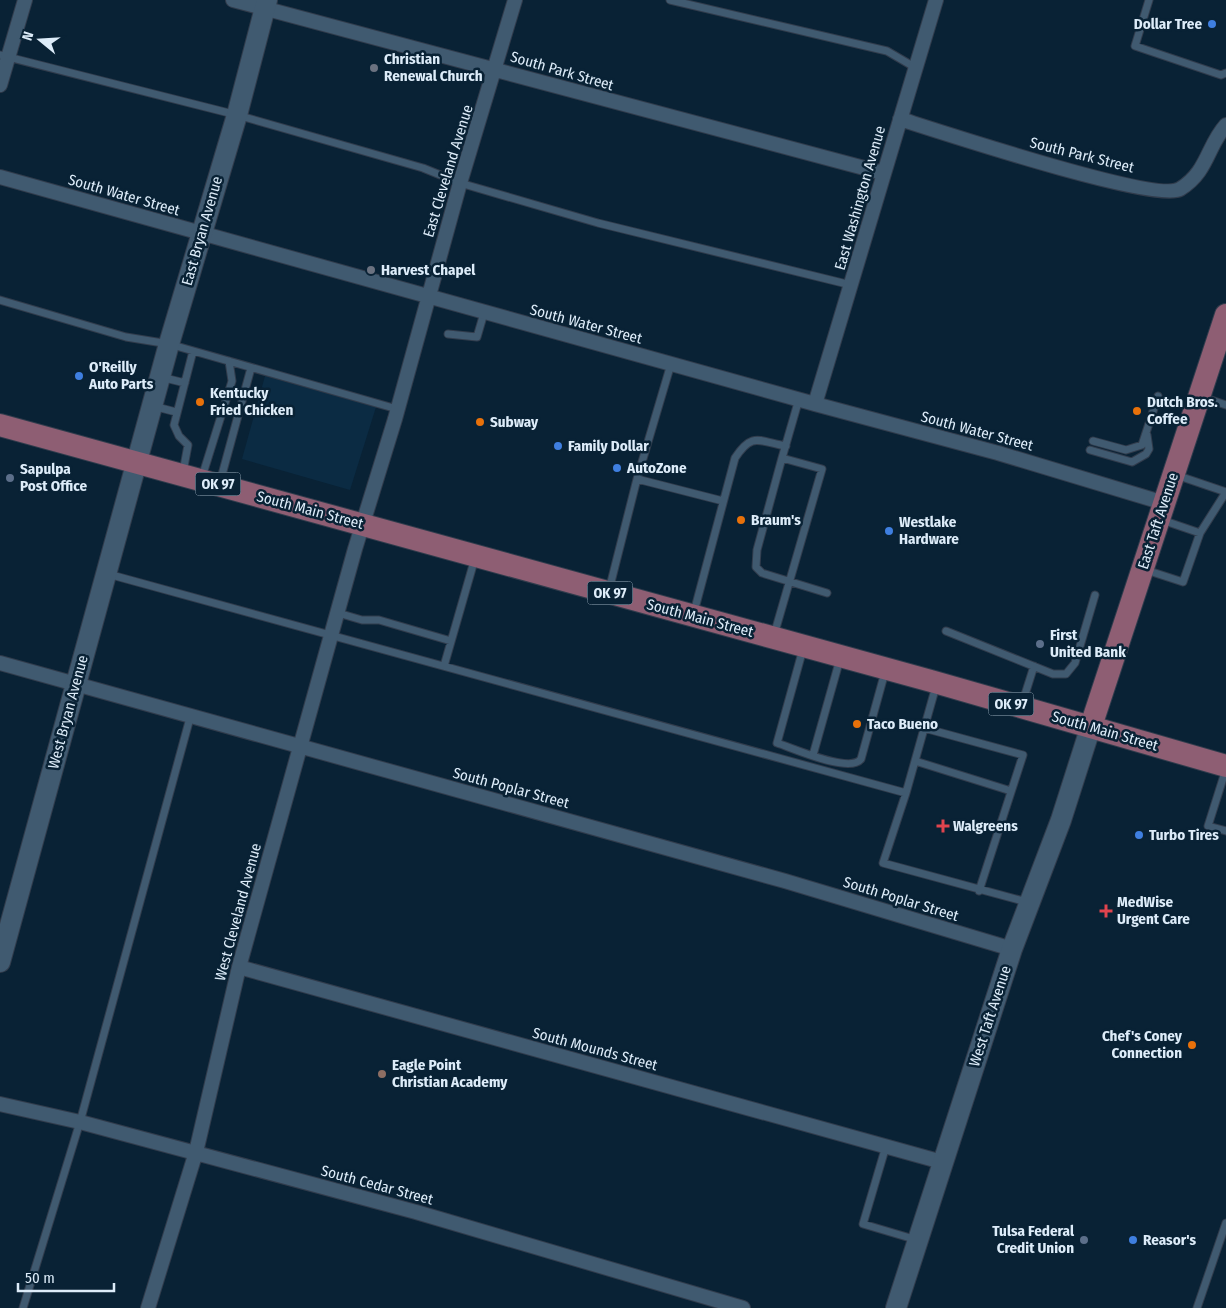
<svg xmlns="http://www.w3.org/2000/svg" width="1226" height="1308" viewBox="0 0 1226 1308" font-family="'Fira Sans Condensed',sans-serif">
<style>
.built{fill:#0b2b43}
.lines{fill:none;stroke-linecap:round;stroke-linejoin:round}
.lane-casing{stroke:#313c4c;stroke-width:9}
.street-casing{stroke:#313c4c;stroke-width:16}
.secondary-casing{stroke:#313c4c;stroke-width:22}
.primary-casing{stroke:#313c4c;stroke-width:24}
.lane{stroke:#405a70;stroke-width:7}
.street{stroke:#405a70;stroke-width:14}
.secondary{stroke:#405a70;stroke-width:20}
.primary{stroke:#8e5e73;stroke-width:22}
.shop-dot{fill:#3f7fe0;stroke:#092235;stroke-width:2}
.worship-dot{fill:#6b7280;stroke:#092235;stroke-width:2}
.food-dot{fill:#e8710a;stroke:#092235;stroke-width:2}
.service-dot{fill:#5c6f8a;stroke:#092235;stroke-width:2}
.health-dot{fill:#e0444e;stroke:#092235;stroke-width:2}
.education-dot{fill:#8d6e63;stroke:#092235;stroke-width:2}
.labels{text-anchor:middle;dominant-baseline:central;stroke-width:5;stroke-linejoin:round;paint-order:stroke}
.shield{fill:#092235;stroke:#9dafbe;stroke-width:1}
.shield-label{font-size:14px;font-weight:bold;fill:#ddecf9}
.poi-label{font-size:15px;font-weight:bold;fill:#ddecf9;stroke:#092235;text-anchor:start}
.street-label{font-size:15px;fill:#ddecf9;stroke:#092235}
</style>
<rect width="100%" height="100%" fill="#092235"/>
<path class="built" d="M265,376l111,31 -26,83 -108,-31z"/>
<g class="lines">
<g class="lane-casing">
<path id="lane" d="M670,0l217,51 29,17
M1149,0l-14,46 86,29 5,-2
M0,55l237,60 186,53 37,15 138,40 253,62
M0,300l126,37 43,7 228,65
M448,334l29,3 7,-24
M161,377l24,6
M1202,397l24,8
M153,406l23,6
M1093,441l33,9 16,-5 16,-49
M1090,450l42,12 14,-8 3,-5 -2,-14
M782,458l-25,92 -1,17 6,6 65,20
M183,472l5,-27 -9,-9 -5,-11 19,-74
M202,477l30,-96 -3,-20
M637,479l86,22
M220,482l31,-114
M1162,520l38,13
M1146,570l37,12 17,-49 26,-41 -50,-17
M108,574l798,219
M609,590l28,-111 34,-115
M694,612l41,-154c17,-26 23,-17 51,-12
M338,613l24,7h17l72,21
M946,631l107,43h13l9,-11 20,-68
M774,635l48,-166 -40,-11 17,-59
M803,649l-26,94c16,5 73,31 84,16l24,-87
M444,666l31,-108
M936,686l-30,107 -23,70 144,39
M1022,704l12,-38
M924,728l99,27 -44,136
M813,755l27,-96
M915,761l96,30
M1226,769l-18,57 18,5
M886,1146l-23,78 54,16
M23,1308l57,-186 110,-404
M1197,1308l29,-85"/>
</g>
<g class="street-casing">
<path id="street" d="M233,0l650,173
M0,85l25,-85
M900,119c38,12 256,84 280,70 28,-17 27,-43 46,-64
M0,177l815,227 183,49 166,50
M815,404l121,-404
M0,663l785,218 227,68
M239,967l703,195
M0,1104l80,18 336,90 327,96
M148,1308l48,-156 43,-185 116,-418 40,-130 65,-236 55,-183"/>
</g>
<g class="secondary-casing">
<path id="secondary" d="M0,962l169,-618 68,-229 30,-115
M896,1308l116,-359 49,-129 30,-94"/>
</g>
<g class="primary-casing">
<path id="primary" d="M0,425l931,256 295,85
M1091,726l135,-411"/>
</g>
<use href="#lane" class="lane"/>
<use href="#street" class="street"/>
<use href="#secondary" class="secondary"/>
<use href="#primary" class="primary"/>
</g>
<g class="shop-dot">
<circle cx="1212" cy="24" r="5"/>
<circle cx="79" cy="376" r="5"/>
<circle cx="558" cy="446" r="5"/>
<circle cx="617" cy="468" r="5"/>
<circle cx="889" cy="531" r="5"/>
<circle cx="1139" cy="835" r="5"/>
<circle cx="1133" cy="1240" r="5"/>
</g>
<g class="worship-dot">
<circle cx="374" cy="68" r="5"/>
<circle cx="371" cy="270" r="5"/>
</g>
<g class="food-dot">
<circle cx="200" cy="402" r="5"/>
<circle cx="1137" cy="411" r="5"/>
<circle cx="480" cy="422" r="5"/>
<circle cx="741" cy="520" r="5"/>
<circle cx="857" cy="724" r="5"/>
<circle cx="1192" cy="1045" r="5"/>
</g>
<g class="service-dot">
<circle cx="10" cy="478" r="5"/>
<circle cx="1040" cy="644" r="5"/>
<circle cx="1084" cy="1240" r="5"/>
</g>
<g class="health-dot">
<path d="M940.5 818.5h5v5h5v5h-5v5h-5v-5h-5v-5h5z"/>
<path d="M1103.5 903.5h5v5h5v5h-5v5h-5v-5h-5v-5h5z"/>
</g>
<circle class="education-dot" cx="382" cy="1074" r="5"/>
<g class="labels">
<g class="shield">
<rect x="195.5" y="472.5" width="45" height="23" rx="4"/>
<rect x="587.5" y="581.5" width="45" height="23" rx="4"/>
<rect x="988.5" y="692.5" width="45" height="23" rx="4"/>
</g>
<g class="shield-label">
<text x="218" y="484">OK 97</text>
<text x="610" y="593">OK 97</text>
<text x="1011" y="704">OK 97</text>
</g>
<g class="poi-label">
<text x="1202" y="24" text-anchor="end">Dollar Tree</text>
<text x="384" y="59">Christian<tspan x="384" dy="17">Renewal Church</tspan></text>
<text x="381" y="270">Harvest Chapel</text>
<text x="89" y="367">O'Reilly<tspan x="89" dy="17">Auto Parts</tspan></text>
<text x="210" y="393">Kentucky<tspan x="210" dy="17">Fried Chicken</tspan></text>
<text x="1147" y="402">Dutch Bros.<tspan x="1147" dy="17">Coffee</tspan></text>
<text x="490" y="422">Subway</text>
<text x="568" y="446">Family Dollar</text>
<text x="627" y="468">AutoZone</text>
<text x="20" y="469">Sapulpa<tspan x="20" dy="17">Post Office</tspan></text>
<text x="751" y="520">Braum's</text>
<text x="899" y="522">Westlake<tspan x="899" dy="17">Hardware</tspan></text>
<text x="1050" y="635">First<tspan x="1050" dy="17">United Bank</tspan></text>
<text x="867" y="724">Taco Bueno</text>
<text x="953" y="826">Walgreens</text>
<text x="1149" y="835">Turbo Tires</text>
<text x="1117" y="902">MedWise<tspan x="1117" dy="17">Urgent Care</tspan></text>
<text x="1182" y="1036" text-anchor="end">Chef's Coney<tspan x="1182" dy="17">Connection</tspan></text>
<text x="392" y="1065">Eagle Point<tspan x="392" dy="17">Christian Academy</tspan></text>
<text x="1074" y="1231" text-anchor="end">Tulsa Federal<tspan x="1074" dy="17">Credit Union</tspan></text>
<text x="1143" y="1240">Reasor's</text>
</g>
<g class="street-label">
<text transform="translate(562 71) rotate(16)">South Park Street</text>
<text transform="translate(1082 155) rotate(14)">South Park Street</text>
<text transform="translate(448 171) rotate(-73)">East Cleveland Avenue</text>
<text transform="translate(124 195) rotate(16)">South Water Street</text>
<text transform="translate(860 198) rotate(-74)">East Washington Avenue</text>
<text transform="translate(202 231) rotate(-74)">East Bryan Avenue</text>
<text transform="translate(586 324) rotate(15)">South Water Street</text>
<text transform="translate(977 431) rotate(15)">South Water Street</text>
<text transform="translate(310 510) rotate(15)">South Main Street</text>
<text transform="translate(1158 521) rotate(-72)">East Taft Avenue</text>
<text transform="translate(700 618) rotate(15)">South Main Street</text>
<text transform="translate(68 712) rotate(-75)">West Bryan Avenue</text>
<text transform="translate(1105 731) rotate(16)">South Main Street</text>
<text transform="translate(511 788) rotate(15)">South Poplar Street</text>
<text transform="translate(901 899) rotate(17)">South Poplar Street</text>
<text transform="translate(238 912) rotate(-75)">West Cleveland Avenue</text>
<text transform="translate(990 1016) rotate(-72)">West Taft Avenue</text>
<text transform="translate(595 1049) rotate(15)">South Mounds Street</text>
<text transform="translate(377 1185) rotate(15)">South Cedar Street</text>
</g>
</g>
<g transform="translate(40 40) rotate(288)" stroke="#092235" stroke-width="4" paint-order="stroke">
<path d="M0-4L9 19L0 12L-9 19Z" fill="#ddecf9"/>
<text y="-8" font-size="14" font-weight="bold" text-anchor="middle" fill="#ddecf9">N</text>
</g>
<path d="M18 1283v8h96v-8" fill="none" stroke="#ddecf9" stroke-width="2.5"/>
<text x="25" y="1283" font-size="15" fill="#ddecf9" stroke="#092235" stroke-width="4" paint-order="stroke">50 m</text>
</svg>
